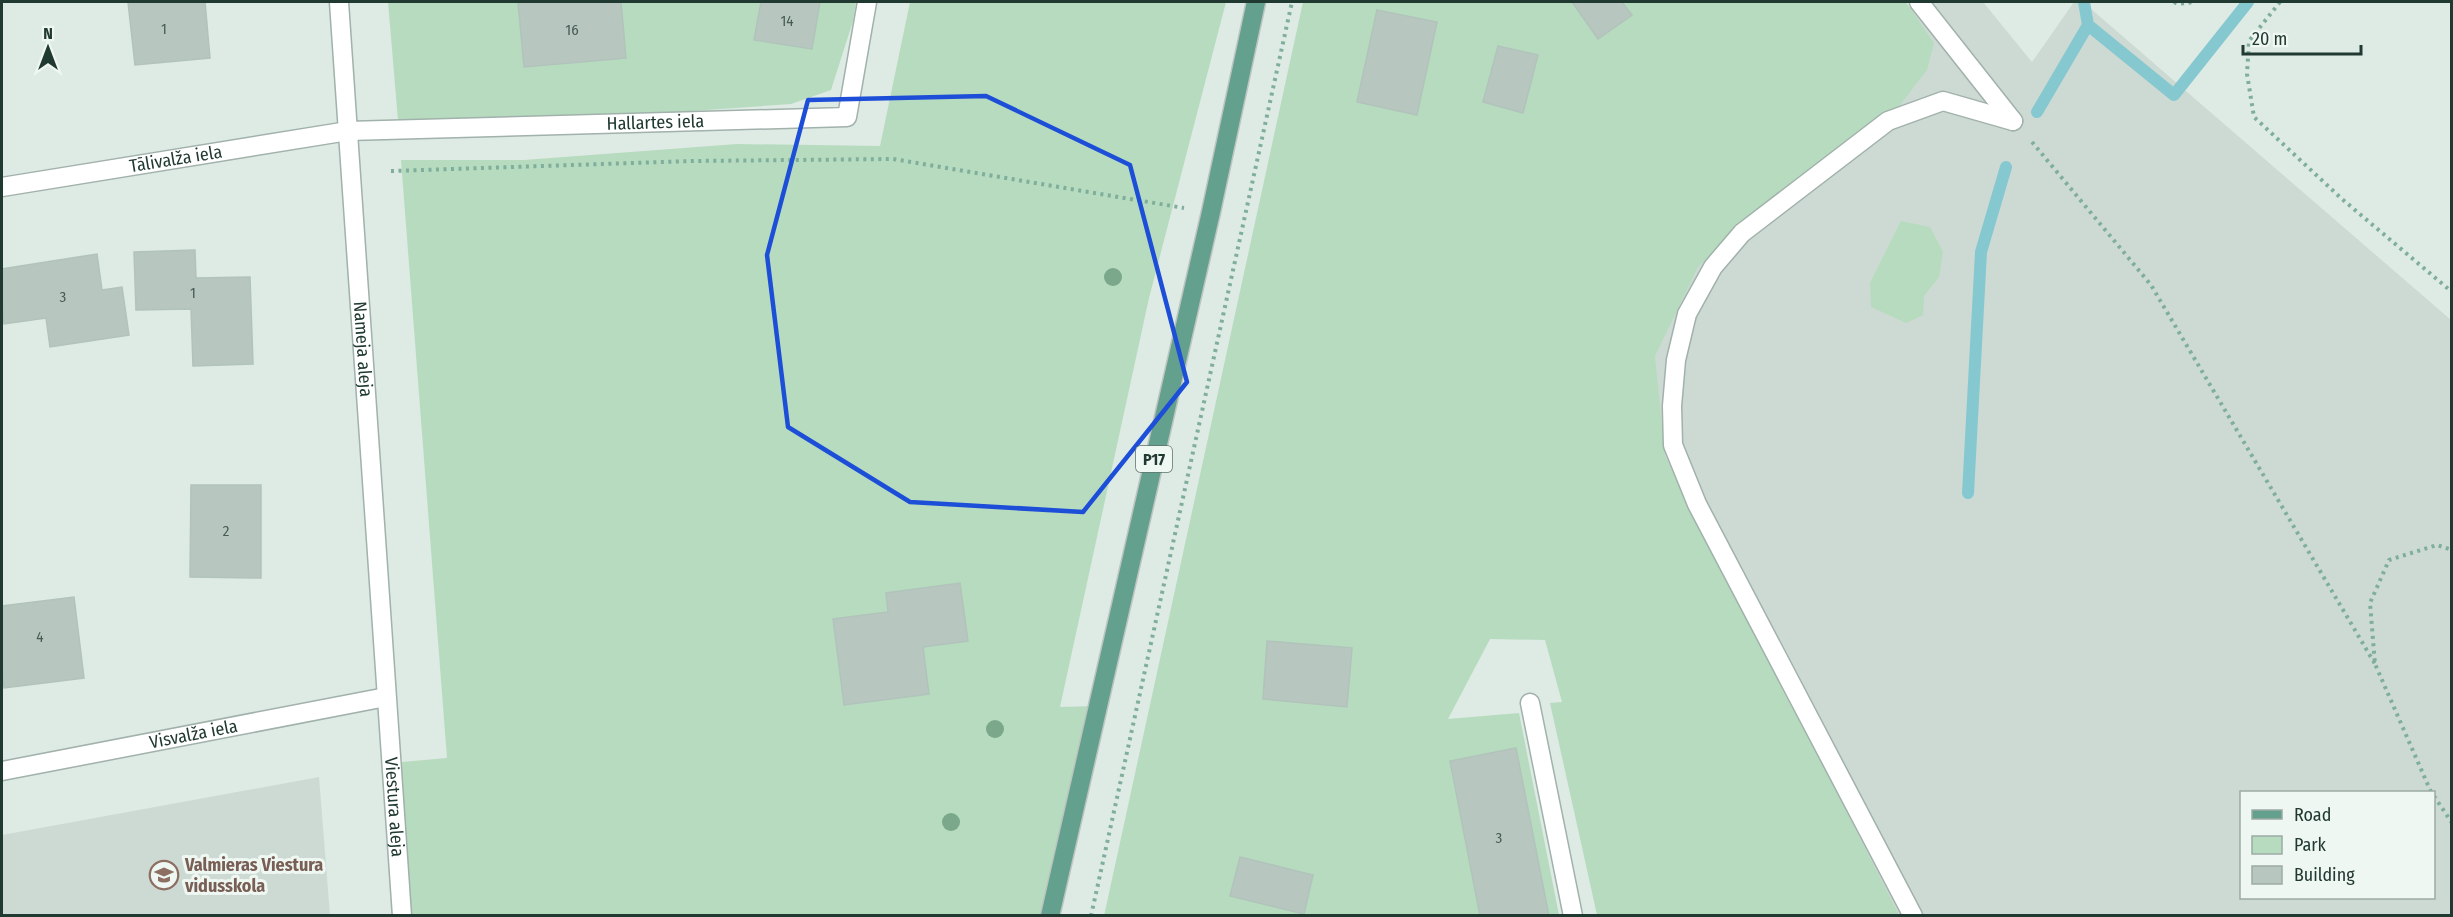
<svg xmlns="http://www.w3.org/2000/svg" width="2453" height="917" viewBox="0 0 2453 917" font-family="'Fira Sans Condensed',sans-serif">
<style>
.built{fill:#cddad3;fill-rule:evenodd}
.green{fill:#b7dbbf}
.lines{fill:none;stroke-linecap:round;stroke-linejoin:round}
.stream{stroke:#86c8d0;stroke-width:12}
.building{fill:#b7c7c0;stroke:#b1c3bb;stroke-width:1.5}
.service-casing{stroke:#a1b1ab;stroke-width:21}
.minor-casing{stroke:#a1b1ab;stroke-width:21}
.primary-casing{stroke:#bcc4c1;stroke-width:21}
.path{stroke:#7fae9c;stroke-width:4;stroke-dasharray:3 4.5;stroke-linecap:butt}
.service{stroke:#fff;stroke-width:18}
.minor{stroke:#fff;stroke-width:18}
.primary{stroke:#63a08d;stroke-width:18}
.tree{fill:#7ba78a}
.marked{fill:none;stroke:#1d4ed8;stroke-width:4.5;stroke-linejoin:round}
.labels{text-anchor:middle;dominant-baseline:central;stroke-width:6;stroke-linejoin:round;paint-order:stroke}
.number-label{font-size:15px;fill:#465c55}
.shield{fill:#eff7f2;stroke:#5e726b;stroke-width:1.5}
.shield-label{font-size:16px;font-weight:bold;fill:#203931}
.street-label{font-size:18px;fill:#203931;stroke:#eff7f2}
.education-label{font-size:18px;font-weight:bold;fill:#785e54;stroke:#eff7f2;text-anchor:start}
</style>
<rect width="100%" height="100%" fill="#deeae4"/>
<path class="built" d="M1917,2h66l49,60 42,-60h9l368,318v595h-588l-234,-468 -28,-208zM2242,792h192v106h-192z
M319,777l11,138h-328v-80z"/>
<path class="green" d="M388,2h468l-3,19 -22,69 -40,14 -128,9 -265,7z
M910,2h316l-77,296 -89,409 36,-1 -46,209h-646l-13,-152 56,-5 -46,-598h123l213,-16 143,2z
M1303,2h603l28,41 -7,27 -30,39 -142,106 -57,52 -43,89 10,100 234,459h-302l-47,-212 12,-1 -17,-62 -55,-1 -42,80 71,-6 40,202 -455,1z
M1901,221l29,6 13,25 -4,25 -15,19 -1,19 -17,8 -35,-16 -1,-24z"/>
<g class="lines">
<path class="stream" d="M2088,25l86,70 74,-93
M2037,112l51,-87 -4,-23
M1968,493l13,-241 25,-85"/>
</g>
<path class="building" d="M128,2h77l5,56 -75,7z
M518,2h103l5,56 -102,9z
M761,2h59l-8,47 -58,-9z
M1572,2h50l10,13 -34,24z
M1377,10l60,12 -20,93 -60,-13z
M1498,46l40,9 -15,58 -40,-11z
M195,250l1,28 54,-1 3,87 -60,2 -2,-57 -55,1 -2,-58z
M97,254l5,36 20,-3 7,48 -79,12 -4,-29 -42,6 -2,-20v-35z
M191,485h70v93l-71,-1z
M960,583l8,58 -45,6 6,47 -85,11 -11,-86 55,-7 -2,-19z
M74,597l10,81 -80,10 -2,-20v-62z
M1267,641l85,7 -5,59 -84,-8z
M1516,748l33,168h-69l-30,-155z
M1240,857l73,18 -9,39 -74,-18z"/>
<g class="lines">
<g class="service-casing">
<path id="service" d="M1530,703l43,213
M1913,916l-216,-412 -24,-59 -1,-39 4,-46 11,-46 26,-47 29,-34 146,-112 55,-20 70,20"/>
</g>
<g class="minor-casing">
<g id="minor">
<path id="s1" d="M339,2l63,914"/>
<path d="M1919,2l94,119"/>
<path id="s2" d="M2,187l346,-56 499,-14 20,-115"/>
<path id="s3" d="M2,771l384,-74"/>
</g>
</g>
<g class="primary-casing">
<path id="primary" d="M1050,916l161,-704 45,-210"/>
</g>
<path class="path" d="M2174,2l4,2 16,-2
M2280,2l-31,39 -2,33 7,43 88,82 110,93
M2032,142l119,143 224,379
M391,171l300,-10 202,-2 291,49
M2431,792l-56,-128 -5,-61 19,-43 48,-15 15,5
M2434,796l18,27
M1091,916l201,-914"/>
<use href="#service" class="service"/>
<use href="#minor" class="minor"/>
<use href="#primary" class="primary"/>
</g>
<g class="tree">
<circle cx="1113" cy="277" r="9"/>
<circle cx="995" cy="729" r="9"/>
<circle cx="951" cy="822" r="9"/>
</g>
<path class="marked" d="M986,96l144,69 57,217 -104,130 -173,-10 -122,-75 -21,-172 41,-155z"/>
<defs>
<g id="school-ring" transform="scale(1.5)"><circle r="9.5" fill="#eff7f2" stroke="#8d6e63" stroke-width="1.5"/><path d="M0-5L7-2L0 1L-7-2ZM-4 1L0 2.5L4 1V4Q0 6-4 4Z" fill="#8d6e63"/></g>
</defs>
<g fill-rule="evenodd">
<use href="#school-ring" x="164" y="875"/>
</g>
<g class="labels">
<g class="number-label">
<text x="787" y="21">14</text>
<text x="164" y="29">1</text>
<text x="572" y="30">16</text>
<text x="193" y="293">1</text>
<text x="63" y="297">3</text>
<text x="226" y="531">2</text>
<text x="40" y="637">4</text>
<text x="1499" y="838">3</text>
</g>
<rect class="shield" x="1136" y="446" width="36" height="26" rx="4.5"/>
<g class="shield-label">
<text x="1154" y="459">P17</text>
</g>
<g class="street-label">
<text stroke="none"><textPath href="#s2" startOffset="658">Hallartes iela</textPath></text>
<text stroke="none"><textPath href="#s2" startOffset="176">Tālivalža iela</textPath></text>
<text stroke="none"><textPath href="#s1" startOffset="348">Nameja aleja</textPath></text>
<text stroke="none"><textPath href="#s3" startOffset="195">Visvalža iela</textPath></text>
<text stroke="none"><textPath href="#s1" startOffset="807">Viestura aleja</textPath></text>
</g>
<g class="education-label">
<text x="185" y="865">Valmieras Viestura<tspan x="185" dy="21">vidusskola</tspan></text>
</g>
</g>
<rect width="2453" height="917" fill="none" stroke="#203931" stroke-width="6"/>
<rect x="2240" y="791" width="195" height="108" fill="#eff7f2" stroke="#9caba5" stroke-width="1.5"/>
<rect x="2252" y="810" width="30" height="9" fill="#63a08d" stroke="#9caba5" stroke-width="1.5"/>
<text x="2294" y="821" font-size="18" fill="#203931">Road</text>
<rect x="2252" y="836" width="30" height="18" fill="#b7dbbf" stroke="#9caba5" stroke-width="1.5"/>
<text x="2294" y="851" font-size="18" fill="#203931">Park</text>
<rect x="2252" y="866" width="30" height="18" fill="#b7c7c0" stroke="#9caba5" stroke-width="1.5"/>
<text x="2294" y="881" font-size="18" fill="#203931">Building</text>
<g transform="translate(48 48)" stroke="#eff7f2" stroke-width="4.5" paint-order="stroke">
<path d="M0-4.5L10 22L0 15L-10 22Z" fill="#203931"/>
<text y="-9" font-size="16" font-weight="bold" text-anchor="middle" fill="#203931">N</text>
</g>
<path d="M2243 45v9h118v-9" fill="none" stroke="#203931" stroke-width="3"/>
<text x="2252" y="45" font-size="18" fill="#203931" stroke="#eff7f2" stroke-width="4.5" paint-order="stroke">20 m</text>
</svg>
